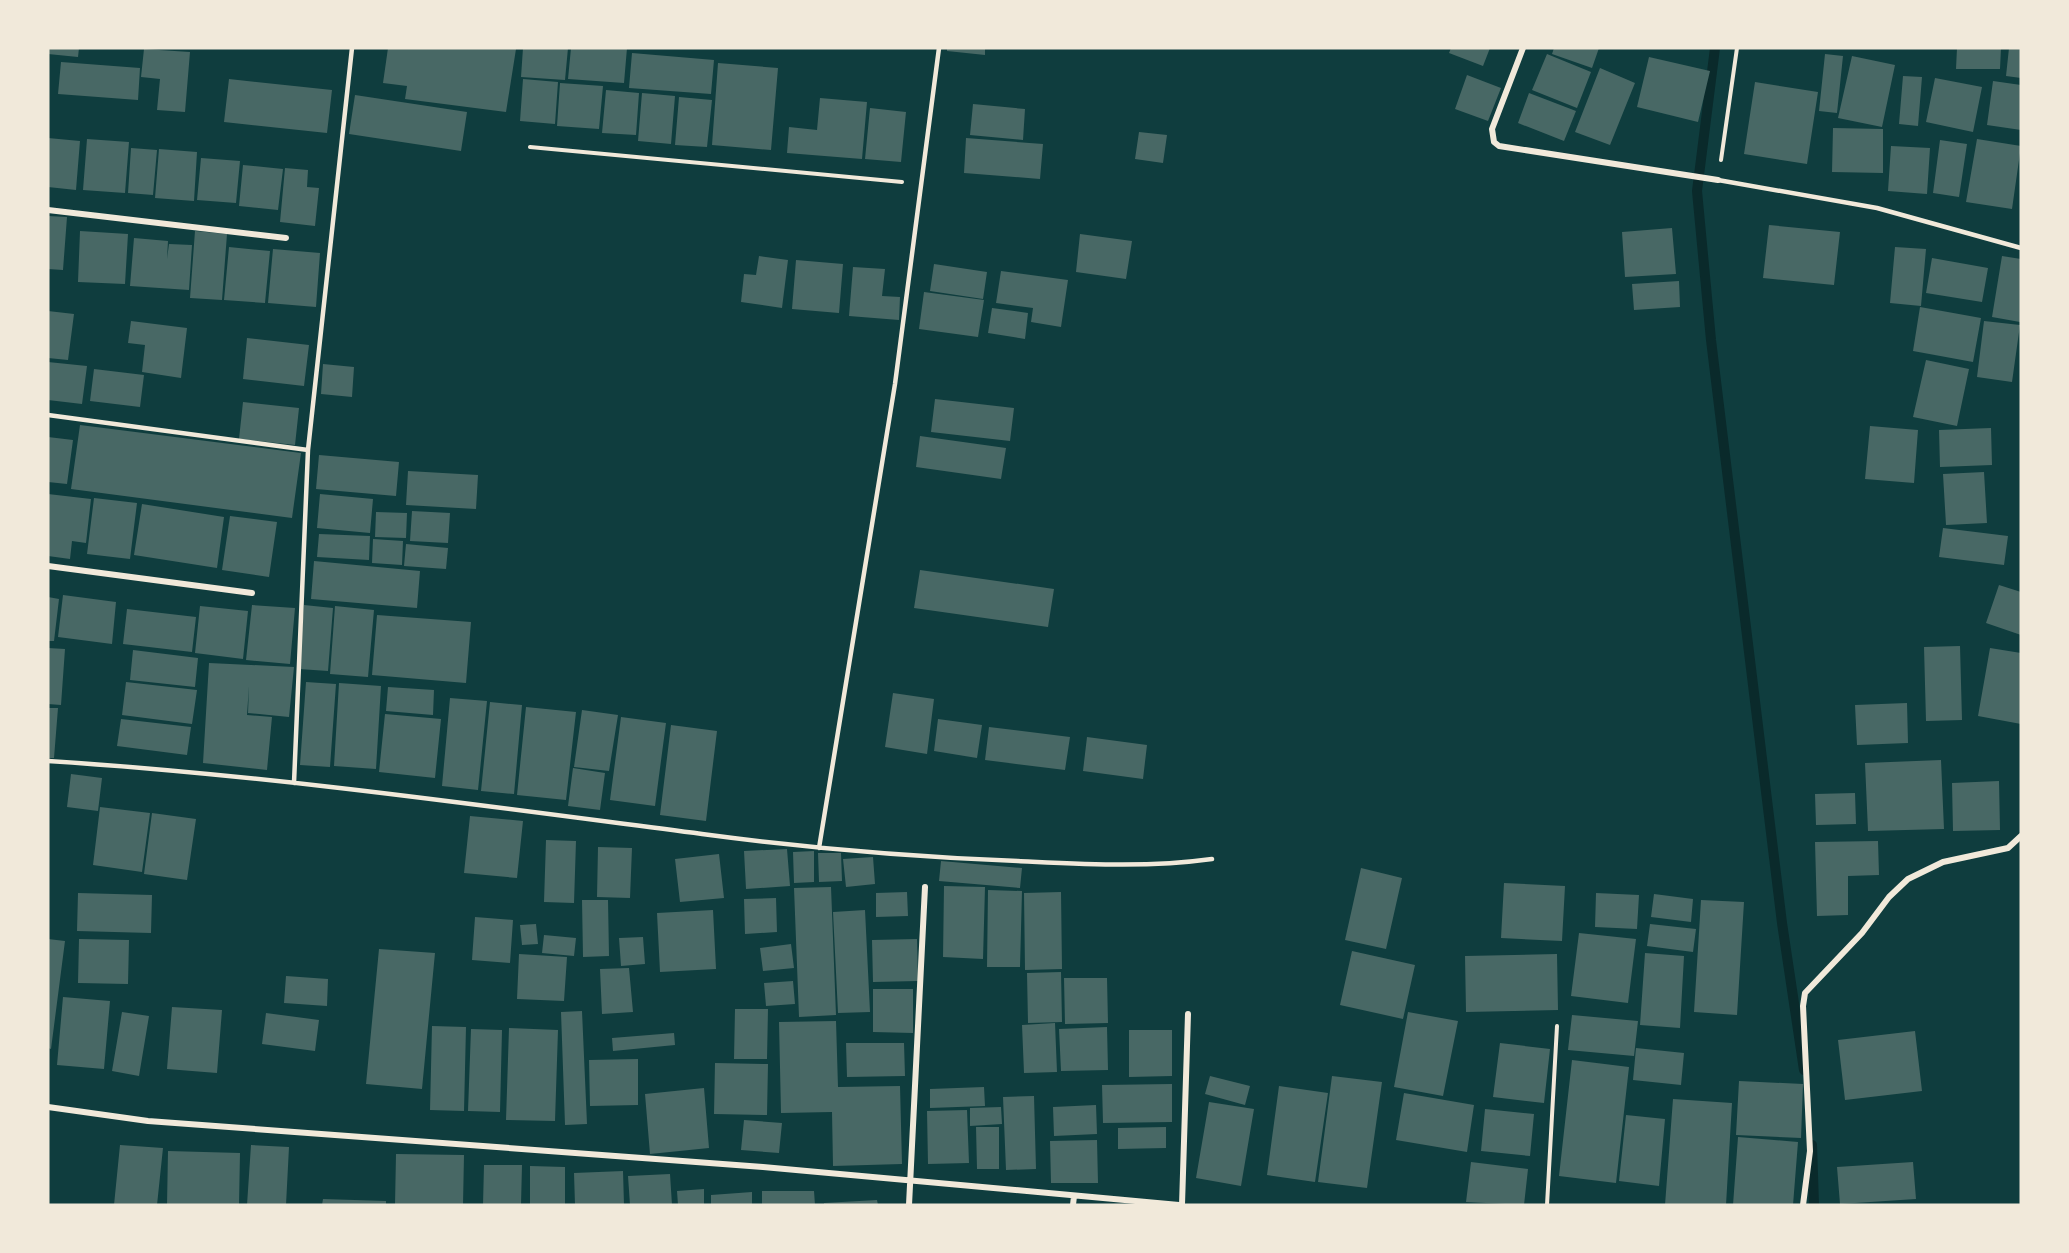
<svg xmlns="http://www.w3.org/2000/svg" width="2069" height="1253" viewBox="0 0 2069 1253" font-family="'Fira Sans Condensed',sans-serif">
<style>
.lines{fill:none;stroke-linecap:round;stroke-linejoin:round}
.stream{stroke:#0a2a2b;stroke-width:10}
.building{fill:#486865}
.path{stroke:#f1e9da;stroke-width:4}
.service{stroke:#f1e9da;stroke-width:4.5}
.minor{stroke:#f1e9da;stroke-width:6}
</style>
<rect width="100%" height="100%" fill="#0f3d3e"/>
<g class="lines">
<path class="stream" d="M1715,48l-18,143 14,149 71,583 22,147
M1812,1145l2,60"/>
</g>
<path class="building" d="M49,48h30l-1,9 -30,-3z
M388,48l128,1 -10,63 -101,-13 2,-13 -24,-3z
M523,48h45l-3,32 -44,-3z
M571,48h56l-3,35 -56,-4z
M947,48h38v7l-38,-4z
M1451,48h39l-7,18 -34,-13z
M1554,48h45l-7,20 -40,-14z
M1957,48h44l-1,21h-44z
M2009,48h12v30l-15,-2z
M144,49l46,3 -5,60 -28,-2 3,-31 -19,-2z
M632,53l82,7 -3,34 -82,-6z
M1547,54l44,18 -14,36 -45,-18z
M1825,54l18,2 -6,57 -18,-2z
M1852,56l43,9 -13,62 -44,-9z
M1649,57l61,14 -12,51 -61,-15z
M61,62l79,6 -2,32 -80,-6z
M718,63l60,5 -7,82 -59,-5z
M1600,68l35,15 -25,62 -35,-13z
M1467,75l34,13 -13,33 -33,-12z
M1903,76l19,1 -4,49 -19,-2z
M1935,78l47,9 -9,45 -47,-10z
M229,79l103,11 -5,43 -103,-11z
M523,79l35,3 -3,42 -35,-3z
M1993,81l28,4v45l-34,-5z
M1755,82l63,10 -11,72 -63,-10z
M560,83l43,3 -4,43 -42,-3z
M606,90l33,3 -3,42 -34,-2z
M642,93l33,3 -4,48 -33,-3z
M1529,93l47,18 -12,30 -46,-18z
M355,95l112,17 -6,39 -112,-17z
M679,97l33,3 -5,47 -32,-2z
M820,98l47,4 -5,57 -75,-6 2,-26 28,3z
M973,104l52,5 -2,31 -53,-5z
M870,108l36,4 -5,50 -36,-3z
M1833,128l50,1v44l-51,-1z
M1139,132l28,3 -4,28 -28,-4z
M48,138l32,3 -4,49 -28,-3z
M966,138l77,6 -3,35 -76,-6z
M87,139l42,3 -4,51 -42,-3z
M1977,139l44,7 -9,63 -46,-7z
M1940,140l27,4 -8,53 -26,-4z
M1891,146l39,2 -3,46 -39,-3z
M131,148l26,2 -4,45 -25,-2z
M159,149l38,3 -3,49 -39,-3z
M201,158l39,3 -4,42 -39,-3z
M243,165l40,4 -5,41 -39,-4z
M285,168l23,2 -1,17 12,1 -4,38 -35,-4z
M48,216l19,1 -4,53 -15,-1z
M1769,225l71,7 -6,53 -71,-7z
M1672,228l4,46 -51,3 -3,-45z
M80,231l48,3 -3,50 -47,-2z
M195,231l32,3 -5,66 -32,-2z
M1080,234l52,7 -6,38 -50,-7z
M134,238l34,3 -1,18 2,-15 23,1 -3,45 -59,-4z
M229,247l41,4 -5,52 -41,-3z
M1895,247l31,2 -5,57 -31,-3z
M273,249l47,4 -4,54 -48,-4z
M759,256l29,4 -6,48 -41,-6 3,-28 12,1z
M2002,256l19,3 -1,63 -28,-5z
M1932,258l56,10 -6,34 -56,-9z
M796,260l47,4 -4,49 -47,-4z
M934,264l53,8 -4,27 -53,-8z
M853,267l32,2 -3,27 18,1 -1,23 -50,-4z
M1001,271l67,9 -7,47 -30,-5 2,-14 -37,-5z
M1679,281l1,26 -46,3 -2,-26z
M924,292l60,8 -6,37 -59,-8z
M1920,307l61,11 -8,44 -60,-11z
M992,308l36,5 -3,26 -37,-6z
M48,311l26,3 -6,46 -20,-2z
M131,321l56,7 -6,50 -39,-6 3,-27 -17,-2z
M1984,321l36,4 -8,57 -35,-5z
M247,338l62,7 -5,41 -61,-7z
M1926,360l43,9 -12,57 -44,-9z
M48,362l39,4 -5,38 -34,-4z
M323,364l31,3 -2,30 -31,-3z
M94,369l50,6 -4,32 -50,-6z
M935,399l79,9 -4,33 -79,-9z
M243,402l56,6 -4,37 -56,-6z
M80,425l221,28 -9,65 -221,-29z
M1870,426l48,4 -4,53 -49,-4z
M1991,428l1,37 -52,2 -1,-37z
M920,436l86,12 -5,31 -85,-12z
M48,437l25,3 -6,44 -19,-2z
M319,455l80,7 -3,34 -80,-7z
M408,471l70,4 -2,34 -70,-4z
M1984,472l3,51 -41,2 -3,-51z
M48,494l43,5 -5,44 -14,-2 -2,18 -22,-3z
M320,494l53,5 -3,34 -53,-5z
M94,498l43,5 -7,56 -43,-5z
M142,504l82,13 -7,51 -83,-13z
M412,511l38,2 -2,30 -38,-2z
M376,512l31,1 -1,25 -31,-1z
M230,516l47,6 -8,55 -47,-7z
M1943,528l65,8 -4,29 -65,-8z
M319,534l51,2 -1,24 -52,-3z
M373,539l30,2 -1,24 -30,-2z
M406,544l42,4 -2,21 -42,-3z
M314,561l106,10 -3,37 -106,-9z
M920,570l134,19 -6,38 -134,-19z
M1999,585l22,7v43l-35,-12z
M63,595l53,7 -4,42 -54,-7z
M48,597l11,2 -5,42h-6z
M252,605l43,3 -5,56 -44,-4z
M304,605l29,3 -5,63 -29,-2z
M200,606l48,5 -5,48 -48,-6z
M335,606l39,4 -6,67 -38,-3z
M127,609l69,8 -4,35 -69,-8z
M377,615l94,7 -5,61 -94,-8z
M1960,646l2,74 -36,1 -2,-74z
M48,648l17,1 -4,56 -13,-1z
M1990,648l31,5v71l-43,-8z
M133,650l65,8 -3,29 -65,-7z
M209,663l85,4 -5,50 -41,-4 1,-27 -2,29 25,2 -5,53 -64,-7z
M126,682l71,8 -5,34 -70,-9z
M306,682l30,2 -6,83 -30,-2z
M339,683l42,3 -5,83 -42,-3z
M388,687l46,3 -1,25 -47,-4z
M893,693l41,6 -7,55 -42,-7z
M450,698l37,3 -9,89 -36,-4z
M490,702l32,3 -8,89 -33,-3z
M1907,703l1,40 -51,2 -2,-40z
M526,707l50,5 -10,88 -49,-5z
M48,708h10l-4,50h-6z
M582,710l36,5 -9,56 -35,-4z
M385,714l56,5 -6,59 -56,-6z
M621,717l45,6 -11,83 -45,-6z
M121,719l70,8 -4,28 -70,-9z
M938,719l44,6 -5,33 -43,-7z
M671,725l46,6 -11,90 -46,-6z
M989,727l81,10 -5,33 -80,-10z
M1087,737l60,8 -4,34 -60,-8z
M1941,760l3,69 -76,2 -3,-68z
M573,768l32,5 -5,37 -32,-4z
M71,774l31,4 -4,33 -31,-4z
M1999,781l1,49 -47,1 -1,-48z
M1855,793l1,31 -40,1 -1,-31z
M100,807l50,6 -8,59 -49,-7z
M152,813l44,6 -9,61 -43,-6z
M470,816l53,5 -6,57 -53,-5z
M546,840l30,1 -2,62 -30,-1z
M1878,841l1,34 -31,1v39l-31,1 -2,-74z
M598,847l34,1 -2,50 -33,-1z
M787,849l3,37 -44,3 -2,-38z
M814,851v31l-20,1 -1,-31z
M818,853h23l1,28 -23,1z
M719,854l5,44 -44,4 -5,-43z
M873,857l2,27 -29,3 -3,-28z
M941,861l81,7 -2,20 -81,-7z
M1361,868l41,10 -16,71 -41,-9z
M1504,883l61,3 -3,55 -61,-3z
M944,886l41,1 -2,72 -40,-2z
M831,887l5,128 -37,2 -5,-129z
M988,890l34,1 -2,76h-33z
M907,892l1,24 -32,1v-24z
M1061,892l1,77 -37,1 -1,-77z
M78,893l74,2 -1,38 -74,-2z
M1596,893l43,2 -2,34 -42,-2z
M1654,894l39,5 -2,23 -40,-5z
M776,898l1,34 -32,2 -1,-35z
M582,900h26l1,56 -26,1z
M1701,900l43,2 -7,113 -43,-3z
M713,910l3,59 -56,3 -3,-59z
M865,910l5,102 -32,1 -5,-101z
M475,917l38,3 -3,43 -38,-3z
M536,924l2,20 -16,1 -2,-20z
M1650,924l46,5 -3,23 -46,-6z
M1579,933l57,6 -8,64 -57,-7z
M544,935l32,3 -2,18 -32,-3z
M643,937l2,27 -24,2 -2,-28z
M48,939l17,2 -14,108 -3,-1z
M79,939l50,1 -1,44 -50,-1z
M917,939l1,42 -45,1 -1,-42z
M791,944l3,24 -31,3 -3,-23z
M379,949l56,4 -13,136 -56,-5z
M1352,951l63,14 -12,54 -63,-14z
M1645,953l39,3 -4,72 -40,-3z
M519,954l48,3 -3,44 -47,-2z
M1557,954l1,56 -92,2 -1,-56z
M629,968l4,44 -31,2 -2,-45z
M1061,972l1,50 -34,1 -1,-50z
M286,976l42,3 -1,27 -43,-3z
M1064,978h43l1,45 -43,1z
M793,981l2,23 -29,2 -2,-23z
M873,989h40v44l-40,-1z
M63,997l47,4 -6,68 -47,-4z
M172,1007l50,3 -5,63 -50,-4z
M735,1009h33l-1,50h-33z
M582,1011l5,113 -22,1 -4,-113z
M122,1012l27,4 -10,60 -27,-5z
M1408,1012l50,9 -15,75 -49,-9z
M266,1013l53,7 -4,31 -53,-7z
M1572,1015l66,6 -4,35 -66,-6z
M836,1021l2,66 62,-1 2,78 -69,2 -1,-54 -51,1 -2,-91z
M1055,1023l2,49 -33,1 -2,-48z
M432,1026l34,1 -2,84 -34,-1z
M1107,1027l1,43 -47,1 -2,-42z
M509,1028l49,2 -3,91 -49,-1z
M471,1029l31,1 -2,82 -32,-1z
M1129,1030h43v46l-43,1z
M1915,1031l7,60 -77,9 -7,-60z
M674,1033l1,12 -62,6 -1,-13z
M846,1043h58l1,33 -58,1z
M1500,1043l50,6 -6,54 -51,-6z
M1636,1048l48,5 -3,32 -48,-5z
M638,1059v46l-48,1 -1,-46z
M1572,1060l57,7 -13,116 -57,-7z
M715,1063l53,1 -1,51 -53,-1z
M1210,1076l40,10 -5,19 -40,-11z
M1332,1076l50,6 -15,106 -49,-6z
M1739,1081l64,3 -2,54 -65,-3z
M1172,1084v38l-69,1 -1,-38z
M1279,1086l49,7 -13,89 -48,-7z
M984,1087l1,19 -55,2v-19z
M704,1088l5,60 -59,6 -5,-60z
M1404,1093l70,12 -7,47 -71,-12z
M1034,1096l2,73 -30,1 -3,-73z
M1673,1099l59,4 -6,102h-61z
M1209,1102l45,7 -13,77 -45,-8z
M1096,1105l1,29 -43,2 -1,-29z
M1001,1107l1,17 -32,2v-18z
M1485,1109l49,5 -4,42 -49,-5z
M967,1110l2,53 -41,1 -1,-53z
M1626,1115l39,4 -6,67 -40,-5z
M744,1120l38,3 -3,30 -38,-3z
M976,1127h23v42h-22z
M1166,1127v21l-48,1v-21z
M1738,1137l60,5 -5,63h-60z
M1097,1140l1,43h-47l-1,-42z
M120,1145l43,3 -6,57h-43z
M251,1145l38,2 -3,58h-39z
M168,1151l72,2 -1,52h-72z
M396,1154l68,1 -1,50h-68z
M1471,1162l57,7 -4,36 -58,-3z
M1913,1162l3,37 -76,5 -3,-37z
M484,1165h38l-1,40h-38z
M530,1166l35,1v38h-35z
M623,1171l1,34h-49l-1,-32z
M670,1174l2,31h-42l-2,-29z
M704,1189v16h-26l-1,-14z
M762,1191h52l1,14h-53z
M752,1192v13h-41v-10z
M323,1199l63,2v4h-64z
M877,1200l1,5h-54v-2z"/>
<g class="lines">
<path class="path" d="M530,147l372,35
M1721,160l16,-112
M1547,1205l10,-179"/>
<path class="service" d="M1718,180l159,28 144,40
M48,415l260,35
M48,761c219,14 437,45 654,73 105,14 210,23 316,27 65,3 129,7 194,-2
M294,783l14,-333 44,-402
M819,848l76,-464 44,-336"/>
<path class="minor" d="M1523,48l-31,81 2,13 5,4 219,34
M48,210l238,28
M48,566l204,27
M48,1107l100,14 615,46 416,38
M909,1205l16,-318
M1073,1205l1,-9
M1182,1205l6,-191
M1803,1205l7,-54 -7,-145 2,-13 57,-60 27,-36 19,-18 35,-17 65,-14 13,-12"/>
</g>
<rect width="2069" height="1253" fill="none" stroke="#f1e9da" stroke-width="99"/>
</svg>
